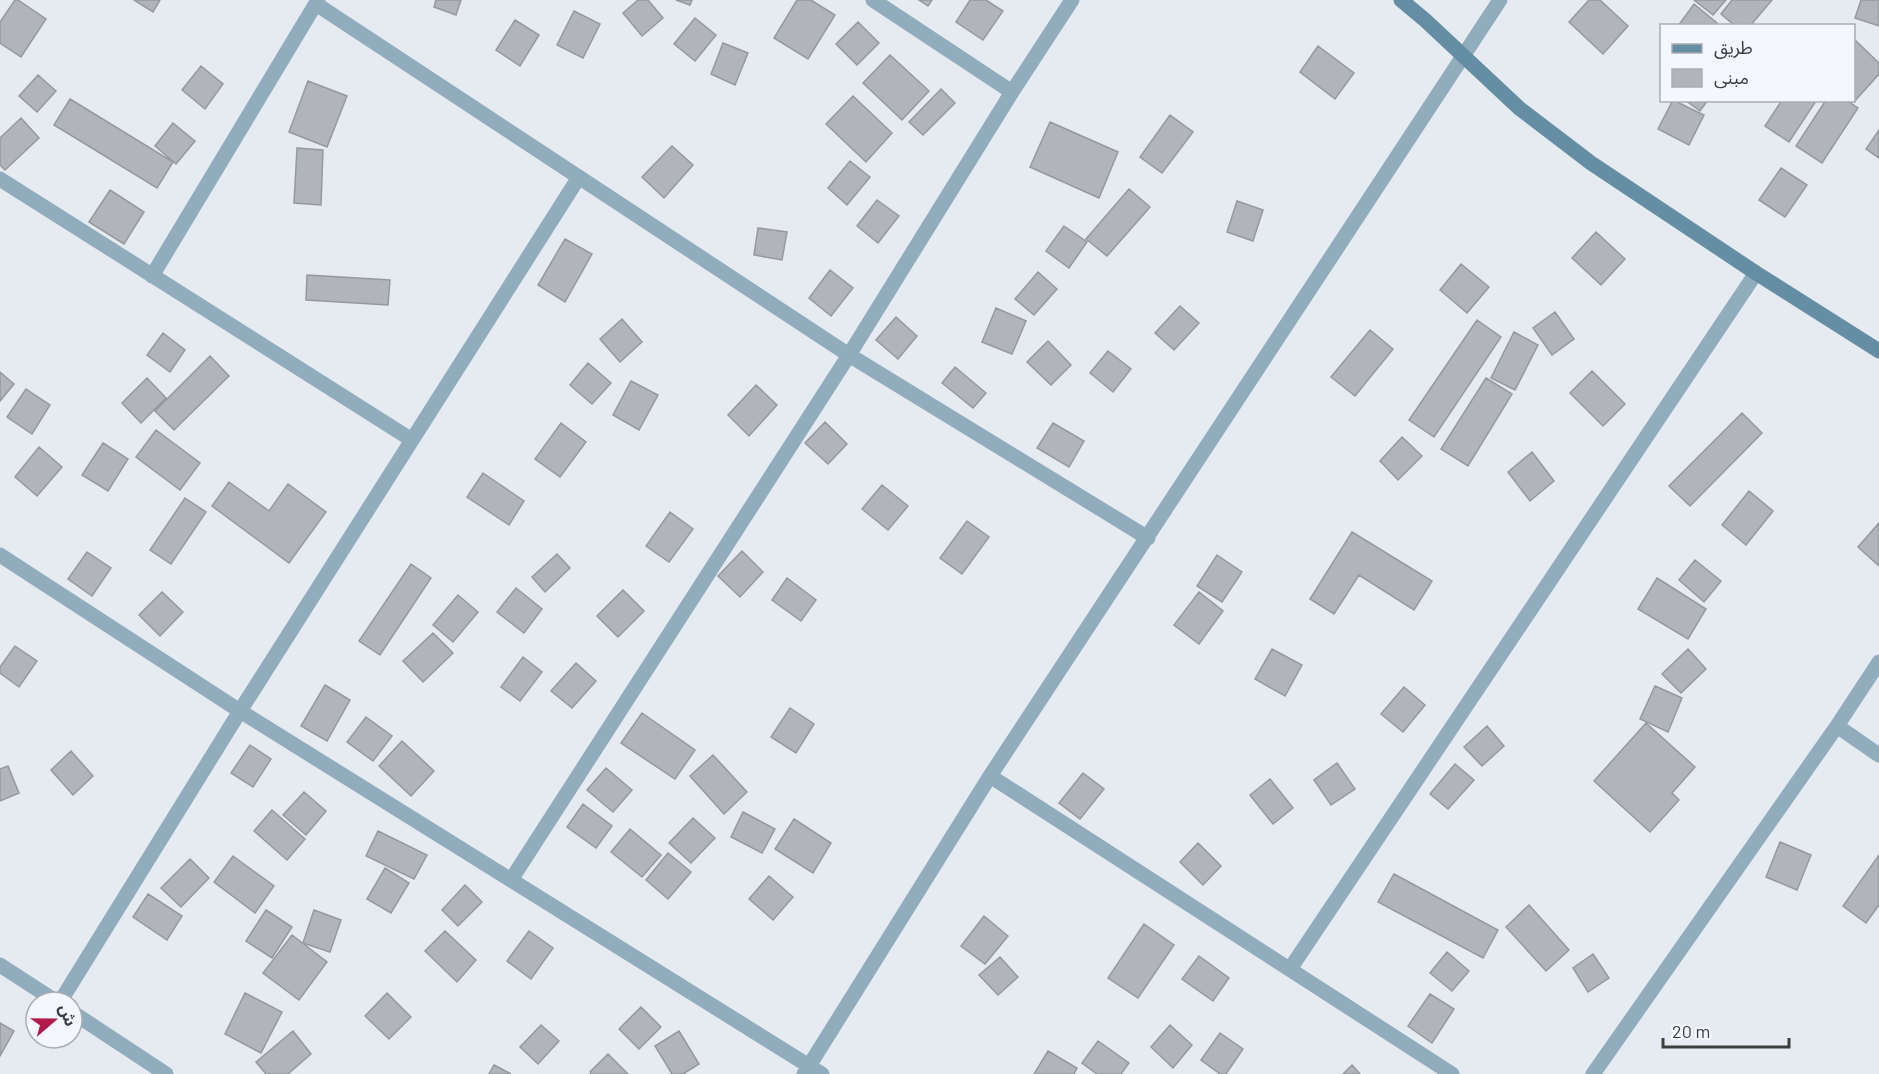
<svg xmlns="http://www.w3.org/2000/svg" width="1879" height="1074" viewBox="0 0 1879 1074" font-family="Barlow,'Noto Sans Arabic',sans-serif">
<style>
.building{fill:#b3b4bb;stroke:#97989e;stroke-width:1.5}
.lines{fill:none;stroke-linecap:round;stroke-linejoin:round}
.street{stroke:#91acbc;stroke-width:15}
.secondary{stroke:#658ea5;stroke-width:15}
</style>
<rect width="100%" height="100%" fill="#e6ebf1"/>
<path class="building" d="M15,0h3l28,19 -25,38 -21,-14v-21z
M134,0h26l-7,12z
M436,0h25l-5,15 -22,-8z
M638,0h10l15,18 -21,18 -19,-23z
M676,0h16l-2,5z
M797,0h14l24,15 -27,44 -34,-21z
M919,0h13l-4,6z
M970,0h16l17,11 -20,29 -27,-18z
M1589,0h11l28,26 -25,28 -34,-32z
M1694,0h32l-13,15z
M1732,0h40l-22,26h-15l-14,-12z
M1861,0h18v26l-24,-8z
M1694,4l23,19 -2,3h-37z
M574,11l26,13 -17,34 -26,-13z
M695,18l21,17 -21,26 -21,-17z
M515,20l24,15 -19,31 -24,-16z
M858,22l21,21 -22,22 -21,-21z
M1854,39l25,24v11l-25,28 -2,-2h2z
M723,43l25,10 -13,32 -24,-11z
M1318,46l36,27 -19,26 -35,-27z
M890,55l39,36 -27,29 -39,-37z
M201,66l22,18 -18,25 -23,-19z
M38,75l18,16 -19,21 -18,-16z
M308,81l39,15 -20,51 -38,-15z
M941,89l14,14 -32,32 -14,-13z
M853,96l39,37 -26,29 -40,-38z
M70,99l103,63 -16,26 -103,-63z
M1673,100l31,15 -15,30 -31,-16z
M1685,100h23l-8,11z
M1782,100l34,1 -27,41 -24,-16z
M1826,100h20l12,8 -36,55 -26,-17z
M1170,115l23,17 -31,41 -22,-16z
M21,118l18,20 -34,32 -5,-5v-27z
M1050,122l68,30 -19,46 -69,-31z
M173,123l22,18 -19,23 -21,-18z
M1879,130v28l-13,-9z
M672,146l21,19 -29,33 -22,-21z
M297,148l26,2 -2,55 -27,-2z
M850,161l20,16 -23,28 -19,-17z
M1781,168l26,17 -22,32 -26,-17z
M1129,189l21,18 -43,49 -21,-17z
M110,190l34,22 -20,32 -35,-22z
M877,200l22,16 -21,27 -21,-17z
M1237,201l26,9 -10,31 -26,-9z
M1064,226l23,16 -18,26 -23,-17z
M758,228l29,4 -5,28 -28,-5z
M1596,232l29,27 -24,26 -29,-27z
M565,239l27,15 -27,48 -27,-17z
M1461,264l28,23 -22,26 -27,-23z
M830,270l23,18 -22,28 -22,-18z
M1038,272l19,17 -23,26 -19,-16z
M307,275l83,5 -2,25 -82,-5z
M1180,306l19,17 -25,27 -19,-17z
M996,308l30,13 -14,33 -30,-12z
M1555,312l19,27 -22,16 -19,-27z
M896,317l21,19 -19,23 -22,-19z
M622,319l20,23 -22,20 -20,-23z
M1477,320l24,17 -67,100 -25,-17z
M1370,330l23,19 -38,47 -24,-19z
M1514,332l24,13 -23,45 -24,-12z
M163,333l22,17 -15,22 -23,-17z
M1048,341l23,24 -20,20 -24,-23z
M1108,351l23,18 -18,23 -23,-19z
M210,356l19,20 -55,54 -19,-19z
M588,363l23,20 -19,21 -22,-19z
M955,367l31,26 -13,15 -31,-25z
M1592,371l33,33 -22,22 -33,-33z
M0,372l14,12 -14,17z
M147,378l19,20 -25,25 -19,-20z
M1486,378l26,16 -44,72 -27,-17z
M631,381l27,14 -19,35 -26,-15z
M756,385l21,20 -28,31 -21,-21z
M26,389l24,16 -18,29 -25,-17z
M1742,413l20,20 -72,73 -21,-20z
M825,422l22,22 -19,20 -23,-21z
M561,423l25,19 -26,35 -25,-18z
M1053,423l31,18 -15,26 -32,-19z
M156,430l44,33 -20,27 -44,-33z
M1402,437l20,19 -24,24 -18,-19z
M103,443l25,16 -20,32 -26,-16z
M39,447l23,20 -25,29 -22,-19z
M1532,452l22,29 -24,20 -22,-29z
M483,473l41,28 -15,24 -42,-28z
M229,482l40,29 19,-27 38,28 -37,51 -77,-57z
M882,485l26,21 -20,24 -26,-21z
M1749,491l24,20 -27,34 -24,-20z
M185,498l21,14 -35,52 -21,-14z
M670,512l23,17 -24,33 -23,-16z
M967,521l22,16 -27,37 -22,-16z
M1879,523v43l-21,-19z
M1352,532l80,49 -18,29 -55,-35 -25,39 -24,-15z
M742,551l21,21 -23,25 -22,-21z
M87,552l24,16 -19,28 -24,-17z
M557,554l13,14 -25,24 -13,-15z
M1217,555l25,17 -20,30 -25,-16z
M1695,560l26,21 -17,21 -25,-22z
M411,564l20,14 -51,77 -21,-14z
M787,578l29,22 -15,21 -29,-21z
M1657,578l49,31 -18,30 -50,-30z
M516,588l26,21 -18,24 -27,-21z
M623,590l21,21 -26,26 -21,-21z
M162,592l21,20 -23,24 -21,-21z
M1199,592l24,19 -24,33 -25,-19z
M458,595l20,17 -25,30 -20,-17z
M433,633l20,20 -30,29 -20,-21z
M15,646l22,15 -18,26 -19,-14v-6z
M1272,649l30,16 -17,31 -30,-17z
M1688,649l18,20 -25,24 -19,-19z
M523,657l19,15 -22,29 -19,-14z
M576,663l20,18 -24,27 -21,-17z
M325,685l25,15 -23,41 -26,-15z
M1655,686l27,12 -14,34 -28,-13z
M1404,687l21,18 -22,27 -22,-18z
M790,708l24,16 -18,29 -25,-16z
M642,713l53,37 -20,29 -54,-36z
M366,717l26,19 -19,25 -26,-19z
M1646,723l49,44 -23,26 7,7 -29,32 -56,-51z
M1487,726l17,20 -22,20 -18,-19z
M402,741l32,30 -23,25 -32,-30z
M250,745l21,14 -18,28 -22,-14z
M71,751l22,25 -20,19 -22,-25z
M713,755l34,37 -23,22 -34,-38z
M1337,763l18,26 -24,16 -17,-25z
M1455,764l19,16 -26,29 -18,-15z
M8,766l11,27 -19,8v-32z
M606,768l26,22 -19,22 -26,-22z
M1083,773l21,16 -24,30 -21,-16z
M1270,779l23,29 -20,16 -23,-29z
M304,792l22,19 -20,24 -23,-20z
M583,804l29,22 -16,22 -29,-21z
M272,810l33,29 -18,21 -33,-29z
M743,812l32,17 -13,24 -31,-16z
M693,818l22,20 -24,25 -22,-20z
M794,819l37,24 -18,30 -38,-24z
M630,829l31,26 -19,22 -31,-25z
M378,831l49,24 -13,24 -48,-23z
M1780,842l31,13 -14,35 -31,-13z
M1198,843l23,23 -18,19 -23,-23z
M668,853l23,19 -23,27 -22,-19z
M1879,855v50l-13,18 -23,-17z
M233,856l41,30 -19,27 -41,-31z
M190,859l19,19 -28,29 -20,-19z
M385,868l24,15 -18,30 -24,-14z
M1394,874l104,56 -15,28 -105,-56z
M769,876l24,21 -20,23 -24,-21z
M465,885l17,17 -24,24 -16,-16z
M148,894l34,22 -15,24 -34,-23z
M1529,905l40,45 -23,21 -40,-44z
M266,910l26,17 -20,31 -26,-17z
M314,910l27,10 -11,32 -27,-9z
M984,916l24,20 -23,28 -24,-18z
M1144,924l30,21 -36,53 -30,-20z
M445,931l31,29 -19,22 -32,-31z
M529,931l24,17 -22,31 -24,-18z
M292,935l35,27 -28,38 -36,-27z
M1447,952l22,19 -17,20 -22,-18z
M1593,954l16,24 -21,14 -15,-24z
M1199,956l30,22 -16,23 -31,-22z
M1000,957l18,20 -20,18 -19,-20z
M245,993l37,19 -21,41 -36,-19z
M387,993l24,24 -22,22 -24,-23z
M1430,994l24,15 -22,34 -24,-17z
M641,1007l20,20 -22,22 -20,-20z
M0,1023l14,8 -14,25z
M541,1025l18,16 -21,23 -18,-17z
M1170,1025l22,20 -19,23 -22,-21z
M293,1031l18,23 -23,20h-22l-10,-12z
M679,1031l20,33 -16,10h-11l-17,-28z
M1220,1033l23,16 -17,25h-6l-19,-14z
M1098,1041l31,22 -8,11h-24l-15,-11z
M1048,1051l29,17 -3,6h-40z
M608,1054l20,20h-37l-1,-2z
M494,1065l17,9h-22z
M1352,1065l8,9h-17z"/>
<g class="lines">
<path class="street" d="M873,0l139,92
M316,4l533,351 299,183
M0,179l412,261
M152,276l166,-276
M0,555l240,156 582,363
M1837,726l42,29
M990,776l462,298
M511,880l338,-525 163,-263 60,-92
M0,965l57,37
M1290,969l466,-696
M60,1002l180,-291 339,-534
M72,1012l94,62
M804,1074l186,-298 510,-776
M1593,1074l244,-348 42,-64"/>
<path class="secondary" d="M1401,0l24,20 94,88 72,55 165,110 123,78"/>
</g>
<rect x="1660" y="24" width="195" height="78" fill="#f4f8fe" stroke="#aaadb1" stroke-width="1.5"/>
<rect x="1672" y="44" width="30" height="9" fill="#658ea5" stroke="#aaadb1" stroke-width="1.5"/>
<text x="1714" y="54" font-size="18" fill="#3a3c3e">طريق</text>
<rect x="1672" y="69" width="30" height="18" fill="#b3b4bb" stroke="#aaadb1" stroke-width="1.5"/>
<text x="1714" y="84" font-size="18" fill="#3a3c3e">مبنى</text>
<g transform="translate(54 1020) rotate(70)"><circle r="28" fill="#f4f8fe" stroke="#aaadb1" stroke-width="1.5"/>
<path d="M0-4.5L10 22L0 15L-10 22Z" fill="#af1c4a"/>
<text y="-9" font-size="16" font-weight="bold" text-anchor="middle" fill="#3a3c3e">ش</text>
</g>
<path d="M1663 1038v9h126v-9" fill="none" stroke="#3a3c3e" stroke-width="3"/>
<text x="1672" y="1038" font-size="18" fill="#3a3c3e" stroke="#f4f8fe" stroke-width="4.5" paint-order="stroke">20 m</text>
</svg>
